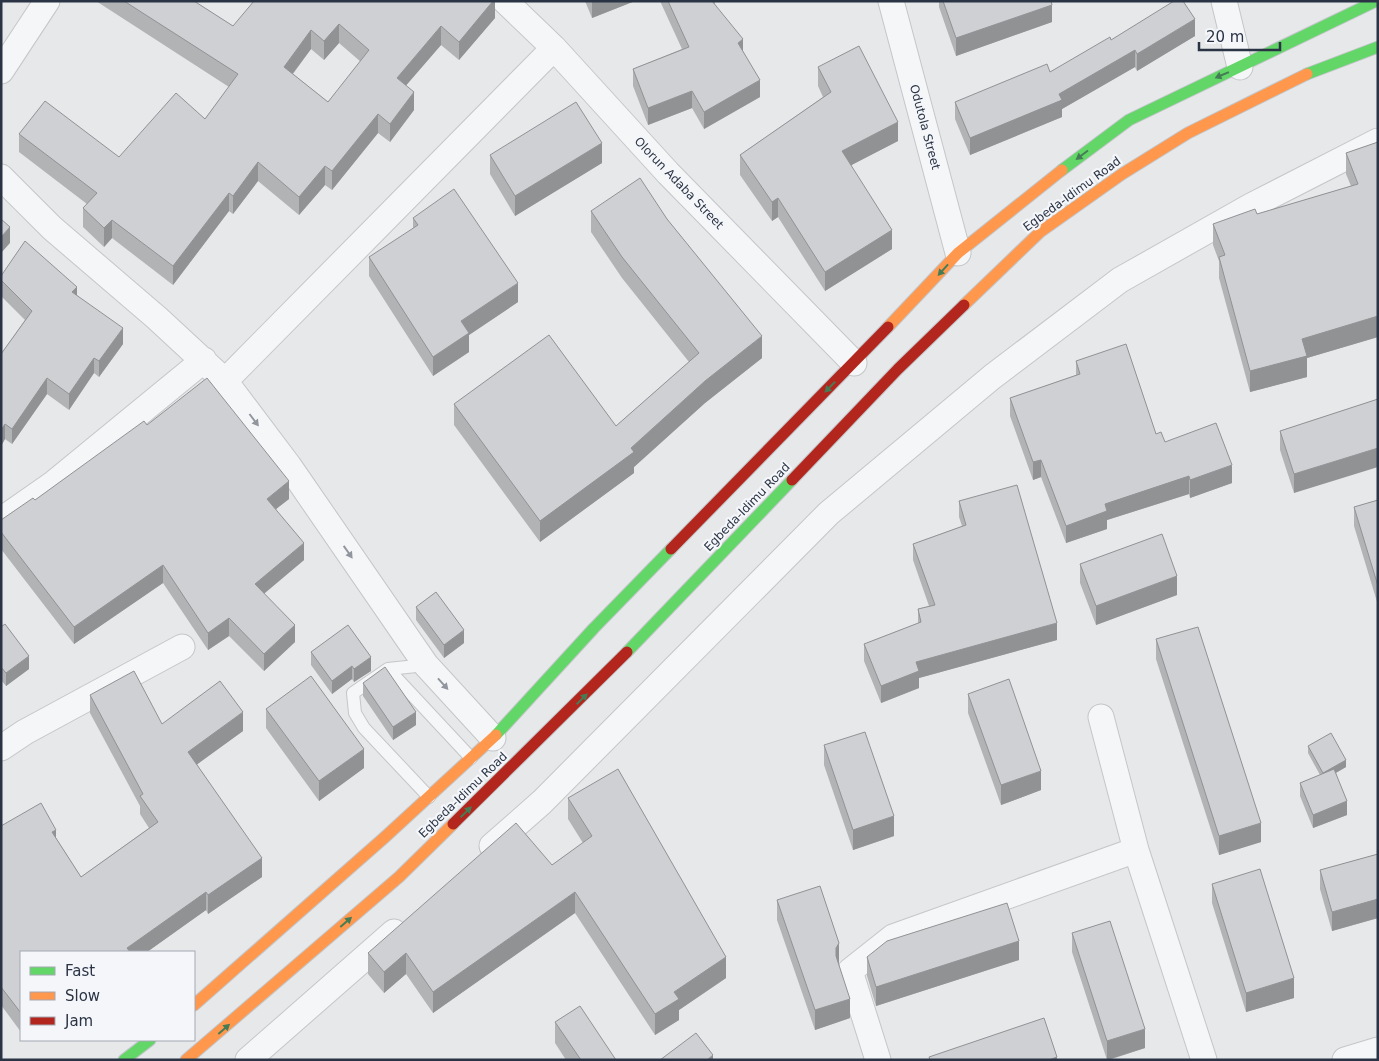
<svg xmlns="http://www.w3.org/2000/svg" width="1379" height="1061" viewBox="0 0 1379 1061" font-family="'DejaVu Sans',sans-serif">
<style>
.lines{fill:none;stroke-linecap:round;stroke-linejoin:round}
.lane-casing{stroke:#c4c6c8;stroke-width:14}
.street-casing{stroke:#c4c6c8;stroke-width:27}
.fast-casing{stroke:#c2c5c8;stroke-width:13}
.slow-casing{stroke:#c2c5c8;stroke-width:13}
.jam-casing{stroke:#c2c5c8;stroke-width:13}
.lane{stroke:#f5f6f7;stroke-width:12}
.street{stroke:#f5f6f7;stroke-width:25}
.fast{stroke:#63d668;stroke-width:11}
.slow{stroke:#ff974d;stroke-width:11}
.jam{stroke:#b3261e;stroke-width:11}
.wall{fill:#b1b3b5;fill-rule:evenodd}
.shaded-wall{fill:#909294}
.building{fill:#ced0d3;stroke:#909294;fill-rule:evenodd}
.oneway{fill:#447d55}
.oneway2{fill:#90959e}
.labels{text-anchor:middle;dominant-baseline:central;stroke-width:4.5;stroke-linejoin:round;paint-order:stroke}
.street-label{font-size:12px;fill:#2b3445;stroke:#f4f6f9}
</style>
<rect width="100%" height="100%" fill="#e6e8ea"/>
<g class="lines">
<g class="lane-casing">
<path id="lane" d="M426,665l-38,4 -35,24 2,20 9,15 65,69
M388,669l83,89"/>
</g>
<g class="street-casing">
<path id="street" d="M505,1l49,47 114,125 186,190
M891,1l67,252
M1224,1l16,66
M1,71l46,-70
M1,177l51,51 105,90 68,63 64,85 137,199 67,73
M225,381l329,-333
M1,520l53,-37 150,-123
M1101,717l35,133 68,210
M1,748l24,-16 157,-85
M492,846l50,-44 287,-289 163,-136 128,-97 131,-74 127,-65
M248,1060l146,-128
M878,1060l-28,-89 43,-34 243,-87
M1345,1060l33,-10"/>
</g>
<g class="fast-casing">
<path id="fast" d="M1307,74l71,-27
M1062,170l67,-50 247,-119
M627,652l165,-172
M496,735l98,-107 77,-79
M124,1060l26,-20"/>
</g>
<g class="slow-casing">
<path id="slow" d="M964,305l76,-73 82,-58 66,-41 119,-59
M888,327l70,-74 104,-83
M194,1005l191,-168 111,-102
M186,1060l213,-183 54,-53"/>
</g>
<g class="jam-casing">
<path id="jam" d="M792,480l106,-111 66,-64
M671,549l217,-222
M453,824l174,-172"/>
</g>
<use href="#lane" class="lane"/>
<use href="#street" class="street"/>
<use href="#fast" class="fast"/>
<use href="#slow" class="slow"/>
<use href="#jam" class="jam"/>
</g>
<path class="wall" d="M96,1h98l39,25 262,-25v17l-36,42 -18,-15 -35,40 8,25 -24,32 -12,-9 -46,57 -7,-5 -26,30 -41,-34 -25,33 -4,-3 -56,74 -61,-47 -8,9 -21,-20v-19l4,-4 -68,-52v-18l100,23 86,-38 24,-32zM339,43l22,19 -33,40 -35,-28 18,-25 13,11z
M585,1h50l-43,17z
M660,1h55v4l28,46 17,46 -56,32 -12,-21 -44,17 -15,-39v-17l49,-20z
M939,1h112l1,21 -96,34 -17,-49z
M1195,36l-58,35 -2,-4 -73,42v8l-92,38 -15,-36v-17l95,-30 61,-32z
M818,67l80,74 -47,24 41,84 -67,42 -47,-74 -6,4 -32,-46v-20l83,-58 -5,-11z
M1378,142v195l-71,21v19l-57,15 -31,-114v-17l-6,-16v-21l44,-10 94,-28 -5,-12v-21z
M490,155l112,8 -87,53 -25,-42z
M591,211l76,8 95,139 -57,45 -71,64v6l-94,69 -86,-117v-21l162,22 73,-64 -67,-84 -31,-46z
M413,218l105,84 -49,33v17l-36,24 -64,-100v-19l44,-28z
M1,276l76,19 46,49 -24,33 -5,-4 -25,37 -22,-16 -35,50 -7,-5 -4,7v-92l24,-34 -24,-24z
M1076,361l89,81 67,41 -42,15 -1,-4 -82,26v9l-41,14 -25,-66 -8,3 -23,-64v-18l66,-23z
M1378,399l-84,94 -14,-43v-19z
M147,425l142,74 -13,10 28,51 -40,34 31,48 -31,29 -35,-35 -21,14 -45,-67 -89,61 -73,-95v-29l34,-20z
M1378,500v105l-24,-79v-19z
M959,501l98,139 -138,38v10l-38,15 -17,-42v-17l54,-21v-14l11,-3 -16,-46v-16l49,-18 -3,-9z
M1080,564l97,31 -81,30 -16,-42z
M416,607l48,36 -20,15 -28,-38z
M1,627l28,42 -23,17 -5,-6z
M1156,639l105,203 -42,13 -63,-196z
M311,652l60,19 -17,11 -2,-3 -20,15 -21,-29z
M363,683l53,42 -23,15 -30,-44z
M968,694l73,96 -40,15 -33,-92z
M90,695l72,29 81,7 -46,33 65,113 -54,37 -2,-4 -59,42h-126v80l-20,-27v-179l55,12 25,39 68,-49 -9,-14v-8l-50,-93z
M266,709l98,59 -45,33 -53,-73z
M824,745l70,91 -41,14 -29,-85z
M1308,746l38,21 -10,6 11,42 -34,13 -13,-32v-13l20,-8 -12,-22z
M568,798l158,180 -47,32v10l-24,15 -80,-122 -142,100 -27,-39 -22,19 -16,-19v-21l184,-88 31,-22 -15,-24z
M1378,854v64l-46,13 -12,-42v-19z
M1212,884l82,114 -48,14 -34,-109z
M777,900l62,62v1l11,55 -35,12 -38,-110z
M1072,933l73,115 -36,12h-2l-35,-108z
M867,957l152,3 -143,46 -9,-30z
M555,1022l61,38h-50l-11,-17z"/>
<path class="shaded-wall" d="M493,1h2v17l-36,42v-18z
M592,1h43l-43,17z
M1052,5v17l-96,34v-18z
M1195,19v17l-58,35v-17z
M339,24v19l-15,17v-19z
M441,26v19l-44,51v-18z
M311,30v19l-27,36v-18z
M743,39v16l-5,-12z
M1135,50v17l-73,42v8l-92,38v-17l89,-44z
M760,80v17l-56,32v-17z
M692,91v17l-44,17v-17z
M414,92v18l-24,32v-18z
M378,114v19l-46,57v-19z
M898,122v19l-56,29v-19z
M602,143v20l-87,53v-20z
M258,162v19l-25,33v-18z
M325,166v19l-26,30v-18z
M229,193v18l-56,74v-19z
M778,198v19l-6,4v-19z
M112,220v18l-8,9v-19z
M10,227v16l-9,10v-16z
M892,230v19l-67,42v-19z
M518,283v19l-49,33v17l-36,24v-19l28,-36z
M77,287v15l-5,-10z
M1378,316v21l-71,21v19l-57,15v-21l52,-32z
M123,328v16l-24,33v-16z
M762,336v22l-57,45 -71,64v6l-94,69v-21l91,-73 74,-67z
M94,358v15l-25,37v-16z
M47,378v16l-35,50v-15z
M5,424v15l-4,7v-16z
M1378,448v19l-84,26v-19z
M1041,460v17l-8,3v-18z
M1232,465v18l-42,15v-18z
M1189,476v18l-82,26v9l-41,14v-17l39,-22z
M289,481v18l-22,17v-17z
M304,543v17l-49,41v-17z
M163,565v18l-89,61v-17z
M1177,576v19l-81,30v-19z
M229,618v18l-21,14v-17z
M1057,623v17l-138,38v10l-38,15v-17l35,-24z
M295,625v17l-31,29v-17z
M464,630v13l-20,15v-13z
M29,656v13l-23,17v-13z
M371,657v14l-17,11v-13z
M352,666v13l-20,15v-13z
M243,712v19l-55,40v-19z
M416,712v13l-23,15v-13z
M364,749v19l-45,33v-20z
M1346,760v7l-23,13v-7z
M1041,771v19l-40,15v-20z
M1347,801v14l-34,13v-13z
M894,816v20l-41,14v-20z
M1261,823v19l-42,13v-19z
M56,830v18l-4,-16z
M262,858v19l-54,37v-19z
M206,892v18l-59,42h-20v-4z
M575,892v21l-142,100v-21z
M1378,899v19l-46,13v-19z
M1019,941v19l-143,46v-19z
M839,943v19l-3,5v-19z
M406,953v21l-22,19v-21z
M726,957v21l-47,32v10l-24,15v-21l19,-22z
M1294,978v20l-48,14v-19z
M850,999v19l-35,12v-20z
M1145,1029v19l-38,12v-19z
M713,1055v5h-6z
M1057,1057v3h-8z"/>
<path class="building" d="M124,1h70l39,25 21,-25h239l-34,41 -18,-16 -44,52 17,14 -24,32 -12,-10 -46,57 -7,-5 -26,31 -41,-35 -25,34 -4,-3 -56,73 -61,-46 -8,8 -21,-20 14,-15 -78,-59 26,-33 74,56 57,-64 29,26 33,-45zM339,24l30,26 -41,52 -44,-35 27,-37 13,11z
M668,1h44l31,38 -5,4 22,37 -56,32 -12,-21 -44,17 -15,-39 56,-22z
M943,1h108l1,4 -96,33z
M1174,1h9l12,18 -58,35 -2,-4 -76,44 3,6 -92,38 -15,-36 92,-38 3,8 60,-35 1,3z
M859,46l39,76 -56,29 50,79 -67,42 -47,-74 -6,4 -32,-47 91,-63 -13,-25z
M576,102l26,41 -87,53 -25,-41z
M1378,142v174l-76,23 5,17 -57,15 -31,-114 6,-2 -12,-31 42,-15 2,5 101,-30 -12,-31z
M640,178l27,41 95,117 -57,45 -74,67 3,4 -94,69 -86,-117 95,-69 67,91 83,-73 -77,-96 -31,-46z
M454,189l64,94 -57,38 8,12 -36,24 -64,-100 49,-32 -5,-7z
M1,219l9,8 -9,10z
M25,241l52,46 -5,5 51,36 -24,33 -5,-3 -25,36 -22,-16 -35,51 -7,-5 -4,6v-76l31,-43 -31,-31v-4z
M1126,344l30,90 5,-2 4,10 51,-19 16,42 -42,15 -1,-4 -84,28 2,7 -41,15 -25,-66 -8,2 -23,-64 70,-24 -4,-13z
M207,378l82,103 -22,18 37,44 -49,41 40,41 -31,29 -35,-36 -21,15 -45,-68 -89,62 -73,-95v-12l32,-22 2,2 109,-79 3,4z
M1378,399v49l-84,26 -14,-43z
M1017,485l40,138 -141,39 3,9 -38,15 -17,-42 57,-22 -3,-13 17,-4 -22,-61 53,-19 -7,-24z
M1378,500v86l-24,-79z
M1162,534l15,42 -81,30 -16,-42z
M436,592l28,38 -20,15 -28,-38z
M5,624l24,32 -23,17 -5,-6v-40z
M348,625l23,32 -17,12 -2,-3 -20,15 -21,-29z
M1198,627l63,196 -42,13 -63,-197z
M385,667l31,45 -23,15 -30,-44z
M134,671l28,53 58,-43 23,31 -55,40 74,106 -54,37 -2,-3 -79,56 3,4h-109v61l-20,-26v-161l40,-23 15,27 -4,2 29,45 77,-55 -18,-26 3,-2 -53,-99z
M311,676l53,73 -45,32 -53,-72z
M1009,679l32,92 -40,14 -33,-91z
M865,732l29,84 -41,14 -29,-85z
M1331,733l15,27 -23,13 -15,-27z
M618,769l108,188 -52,35 5,7 -24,15 -80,-122 -142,100 -27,-39 -22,19 -16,-19 148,-130 36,42 40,-29 -24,-38z
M1334,769l13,32 -34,14 -13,-32z
M1378,854v45l-46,13 -12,-42z
M1260,869l34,109 -48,15 -34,-109z
M820,886l19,57 -3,5v8l14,43 -35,11 -38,-110z
M1007,903l12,38 -143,46 -9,-30 20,-16z
M1110,921l35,108 -38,12 -35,-108z
M580,1006l36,54h-35l-26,-38z
M1044,1018l13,39 -8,3h-119l-1,-3z
M696,1033l17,22 -6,5h-47z"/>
<defs><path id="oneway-solid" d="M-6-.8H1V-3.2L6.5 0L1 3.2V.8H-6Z" transform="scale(1.25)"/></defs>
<g class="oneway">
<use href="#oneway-solid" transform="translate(1222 75) rotate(157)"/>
<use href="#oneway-solid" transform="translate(1082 155) rotate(143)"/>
<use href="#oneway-solid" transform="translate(943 270) rotate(132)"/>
<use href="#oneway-solid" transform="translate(830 387) rotate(134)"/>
<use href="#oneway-solid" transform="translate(582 699) rotate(-44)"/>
<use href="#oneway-solid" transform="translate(466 812) rotate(-44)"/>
<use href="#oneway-solid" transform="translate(346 922) rotate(-41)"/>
<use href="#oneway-solid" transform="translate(224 1029) rotate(-41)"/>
</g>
<g class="oneway2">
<use href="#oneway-solid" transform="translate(254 420) rotate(53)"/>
<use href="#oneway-solid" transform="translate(348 552) rotate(55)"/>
<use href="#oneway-solid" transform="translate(443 684) rotate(48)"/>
</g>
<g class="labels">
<g class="street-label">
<text transform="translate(925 127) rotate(75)">Odutola Street</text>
<text transform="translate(679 183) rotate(46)">Olorun Adaba Street</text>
<text transform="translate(1072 194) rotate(-36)">Egbeda-Idimu Road</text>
<text transform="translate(747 507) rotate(-46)">Egbeda-Idimu Road</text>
<text transform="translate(463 795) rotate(-44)">Egbeda-Idimu Road</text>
</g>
</g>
<rect width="1379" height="1061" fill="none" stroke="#2b3445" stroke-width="5"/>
<rect x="20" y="951" width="175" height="90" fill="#f4f6f9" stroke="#a4a8b1"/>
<rect x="30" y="967" width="25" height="8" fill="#63d668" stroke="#a4a8b1"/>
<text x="65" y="976" font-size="15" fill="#2b3445">Fast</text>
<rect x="30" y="992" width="25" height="8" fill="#ff974d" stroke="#a4a8b1"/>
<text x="65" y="1001" font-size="15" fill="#2b3445">Slow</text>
<rect x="30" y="1017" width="25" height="8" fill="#b3261e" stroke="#a4a8b1"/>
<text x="65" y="1026" font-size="15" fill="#2b3445">Jam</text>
<path d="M1199 42v8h81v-8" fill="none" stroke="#2b3445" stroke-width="2.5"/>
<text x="1206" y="42" font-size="15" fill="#2b3445" stroke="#f4f6f9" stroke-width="4" paint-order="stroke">20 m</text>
</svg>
